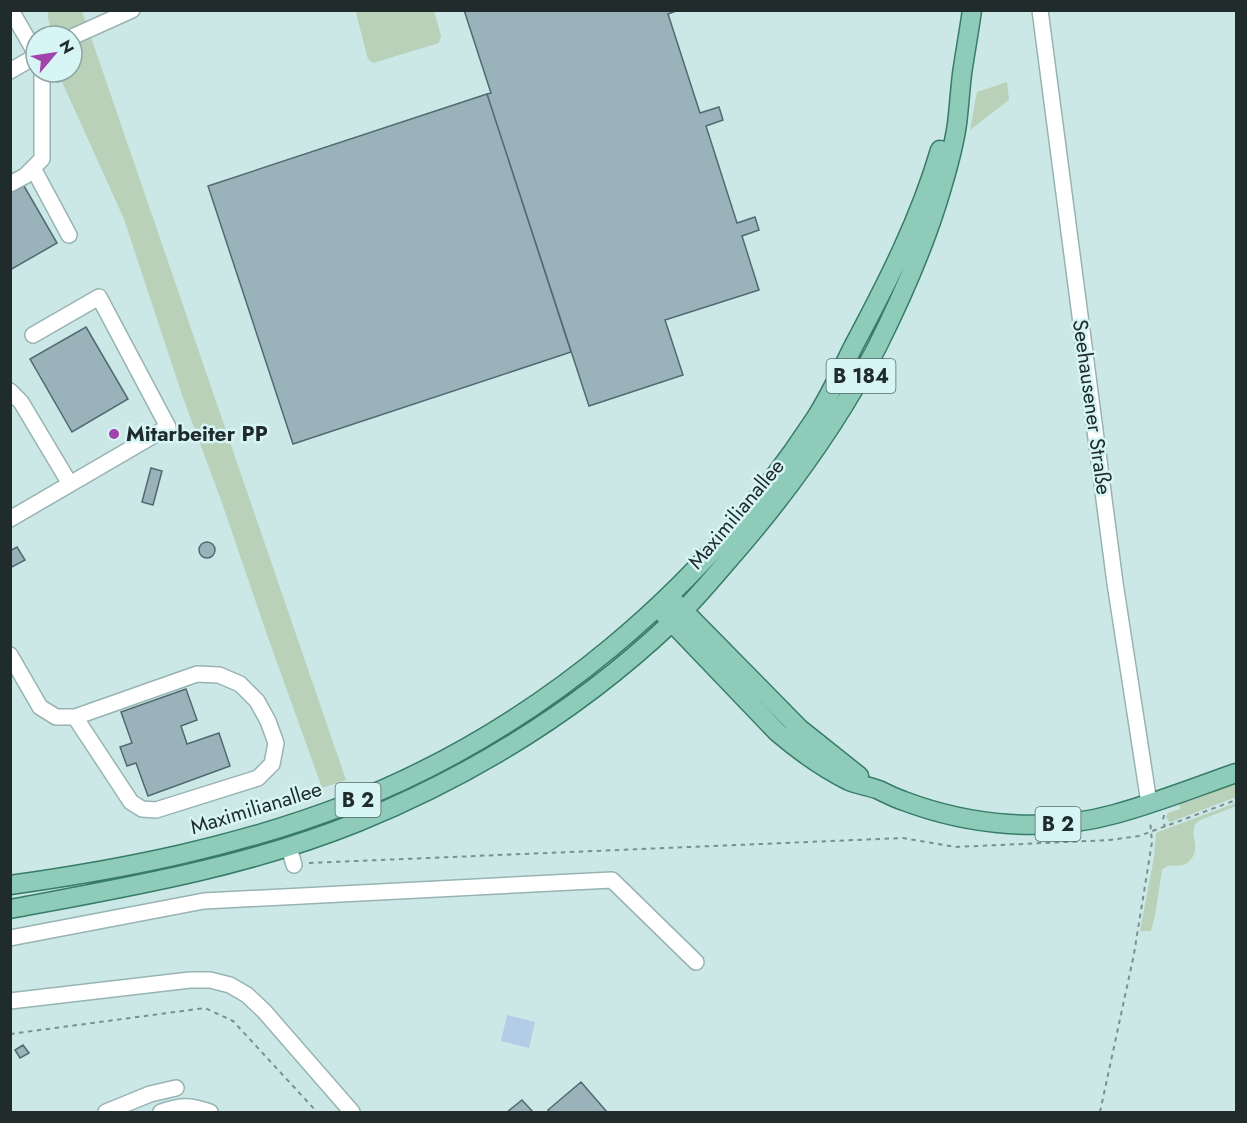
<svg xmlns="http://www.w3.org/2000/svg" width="1247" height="1123" viewBox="0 0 1247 1123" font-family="Jost,sans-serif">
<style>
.green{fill:#b9d1b9}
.water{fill:#b2cde5}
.building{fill:#9ab3bb;stroke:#526971;stroke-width:1.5}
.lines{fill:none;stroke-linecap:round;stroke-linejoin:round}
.minor-casing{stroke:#98b3b3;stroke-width:18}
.major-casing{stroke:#377c68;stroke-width:21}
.path{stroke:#7b8f8f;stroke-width:2;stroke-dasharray:4.5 4.5;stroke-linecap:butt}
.minor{stroke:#fff;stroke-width:15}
.major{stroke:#8ecbb8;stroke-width:18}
.poi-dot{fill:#a144ae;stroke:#d8f5f5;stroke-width:2}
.labels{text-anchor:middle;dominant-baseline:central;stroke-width:5;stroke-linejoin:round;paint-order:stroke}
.shield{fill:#d8f5f5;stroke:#576868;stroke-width:1.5}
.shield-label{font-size:20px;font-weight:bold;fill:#202b2b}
.street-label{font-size:21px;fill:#202b2b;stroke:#d8f5f5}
.poi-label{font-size:21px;font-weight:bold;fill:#202b2b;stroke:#d8f5f5;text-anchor:start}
</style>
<rect width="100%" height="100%" fill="#cbe8e7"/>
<path class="green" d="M357,10l77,1 7,25 -2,7 -66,20 -5,-4 -12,-46z
M48,11h34l264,769 -24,8 -57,-159 -44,-129 -39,-105 -58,-176 -66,-146 14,-1v-36h-18l-6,-17z
M1007,82l2,18 -39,30 7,-38z
M1236,781v16l-65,25 -3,-1 -2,-5 2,-3 12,-4 -1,-6z
M1236,803v3l-38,15c-11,11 3,24 -6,37 -10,14 -20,2 -30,12l-7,46 -4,15h-11l14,-74 2,-23 2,-2z"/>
<path class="water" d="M507,1015l28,7 -6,26 -28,-7z"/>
<path class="building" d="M464,10h215l-11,4 32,99 19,-6 4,13 -17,6 31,97 18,-6 4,13 -17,6 17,54 -94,30 18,55 -94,31 -102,-312 4,-1z
M487,94l84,258 -278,92 -85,-258z
M24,186l33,57 -47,27v-77z
M86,327l42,72 -56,33 -42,-73z
M151,468l11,3 -9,34 -11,-3z
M199 550a8 8 0 1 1 16 0a8 8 0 1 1-16 0Z
M17,547l8,13 -15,8v-17z
M186,689l11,31 -16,6 6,18 32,-11 11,33 -82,30 -12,-33 -9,3 -7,-19 12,-4 -11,-31z
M23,1045l6,8 -9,5 -5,-8z
M581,1082l26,30h-57l-2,-2z
M522,1100l11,12h-26z"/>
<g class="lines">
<g class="minor-casing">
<path id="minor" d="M1040,10l75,573 34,220
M12,12l24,42
M72,37l60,-27
M10,71l26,-15
M33,168l36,67
M10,184l15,-8 17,-17v-87
M10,391l11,11 49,82
M10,519l158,-92 -69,-130 -66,38
M10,655l30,52 16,10h19l122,-43 22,1 21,9 17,17 11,20 8,22 -4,21 -14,14 -102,32 -14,-1 -11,-7 -56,-85
M289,847l5,18
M10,938l194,-37 408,-21 84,82
M10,1001l180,-21h20l20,5 17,10 17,16 88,101
M106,1112l44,-18 26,-6
M161,1112c20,-7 29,-7 49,0"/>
</g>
<g class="major-casing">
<path id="major" d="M677,604l123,125 59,47
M664,614l113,118c21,18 46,36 72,49 9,4 20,5 30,9 8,4 16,8 25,11 66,25 143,32 211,13 41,-11 81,-27 121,-41
M10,885c115,-16 230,-39 338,-81 191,-75 355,-214 467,-385 15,-23 26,-48 38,-72 34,-64 67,-128 87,-197
M10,909c118,-22 237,-42 348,-87 115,-47 223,-114 314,-200 19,-18 36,-38 53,-58 59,-67 111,-138 152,-217 26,-52 49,-104 65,-160 6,-20 12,-42 15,-63 2,-16 3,-33 5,-50 3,-21 7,-42 10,-64"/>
</g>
<path class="path" d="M1164,815l-1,5 2,7
M309,863l594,-25 52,9 155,-7 29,-4 97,-36
M10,1034l195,-26 28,13 84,91
M1100,1112l34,-158 18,-112 -2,-22"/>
<use href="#minor" class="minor"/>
<use href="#major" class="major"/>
</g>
<circle class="poi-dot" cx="114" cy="434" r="6"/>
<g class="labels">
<g class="shield">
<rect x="826.5" y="359" width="69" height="34" rx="4.5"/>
<rect x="335.5" y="783" width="45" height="34" rx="4.5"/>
<rect x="1035.5" y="807" width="45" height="34" rx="4.5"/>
</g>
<g class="shield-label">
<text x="861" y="376">B 184</text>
<text x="358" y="800">B 2</text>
<text x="1058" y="824">B 2</text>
</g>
<g class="street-label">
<text transform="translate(1092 407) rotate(82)">Seehausener Straße</text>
<text transform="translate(736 514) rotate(-50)">Maximilianallee</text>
<text transform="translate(256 808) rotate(-17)">Maximilianallee</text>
</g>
<g class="poi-label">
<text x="126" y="434">Mitarbeiter PP</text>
</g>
</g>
<rect width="1247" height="1123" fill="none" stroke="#202b2b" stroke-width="24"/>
<g transform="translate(54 54) rotate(61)"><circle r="28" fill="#d8f5f5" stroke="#8ea4a4" stroke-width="1.5"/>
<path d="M0-4.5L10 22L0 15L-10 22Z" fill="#a144ae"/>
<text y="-9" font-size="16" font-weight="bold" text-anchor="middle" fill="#202b2b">N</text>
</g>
</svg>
